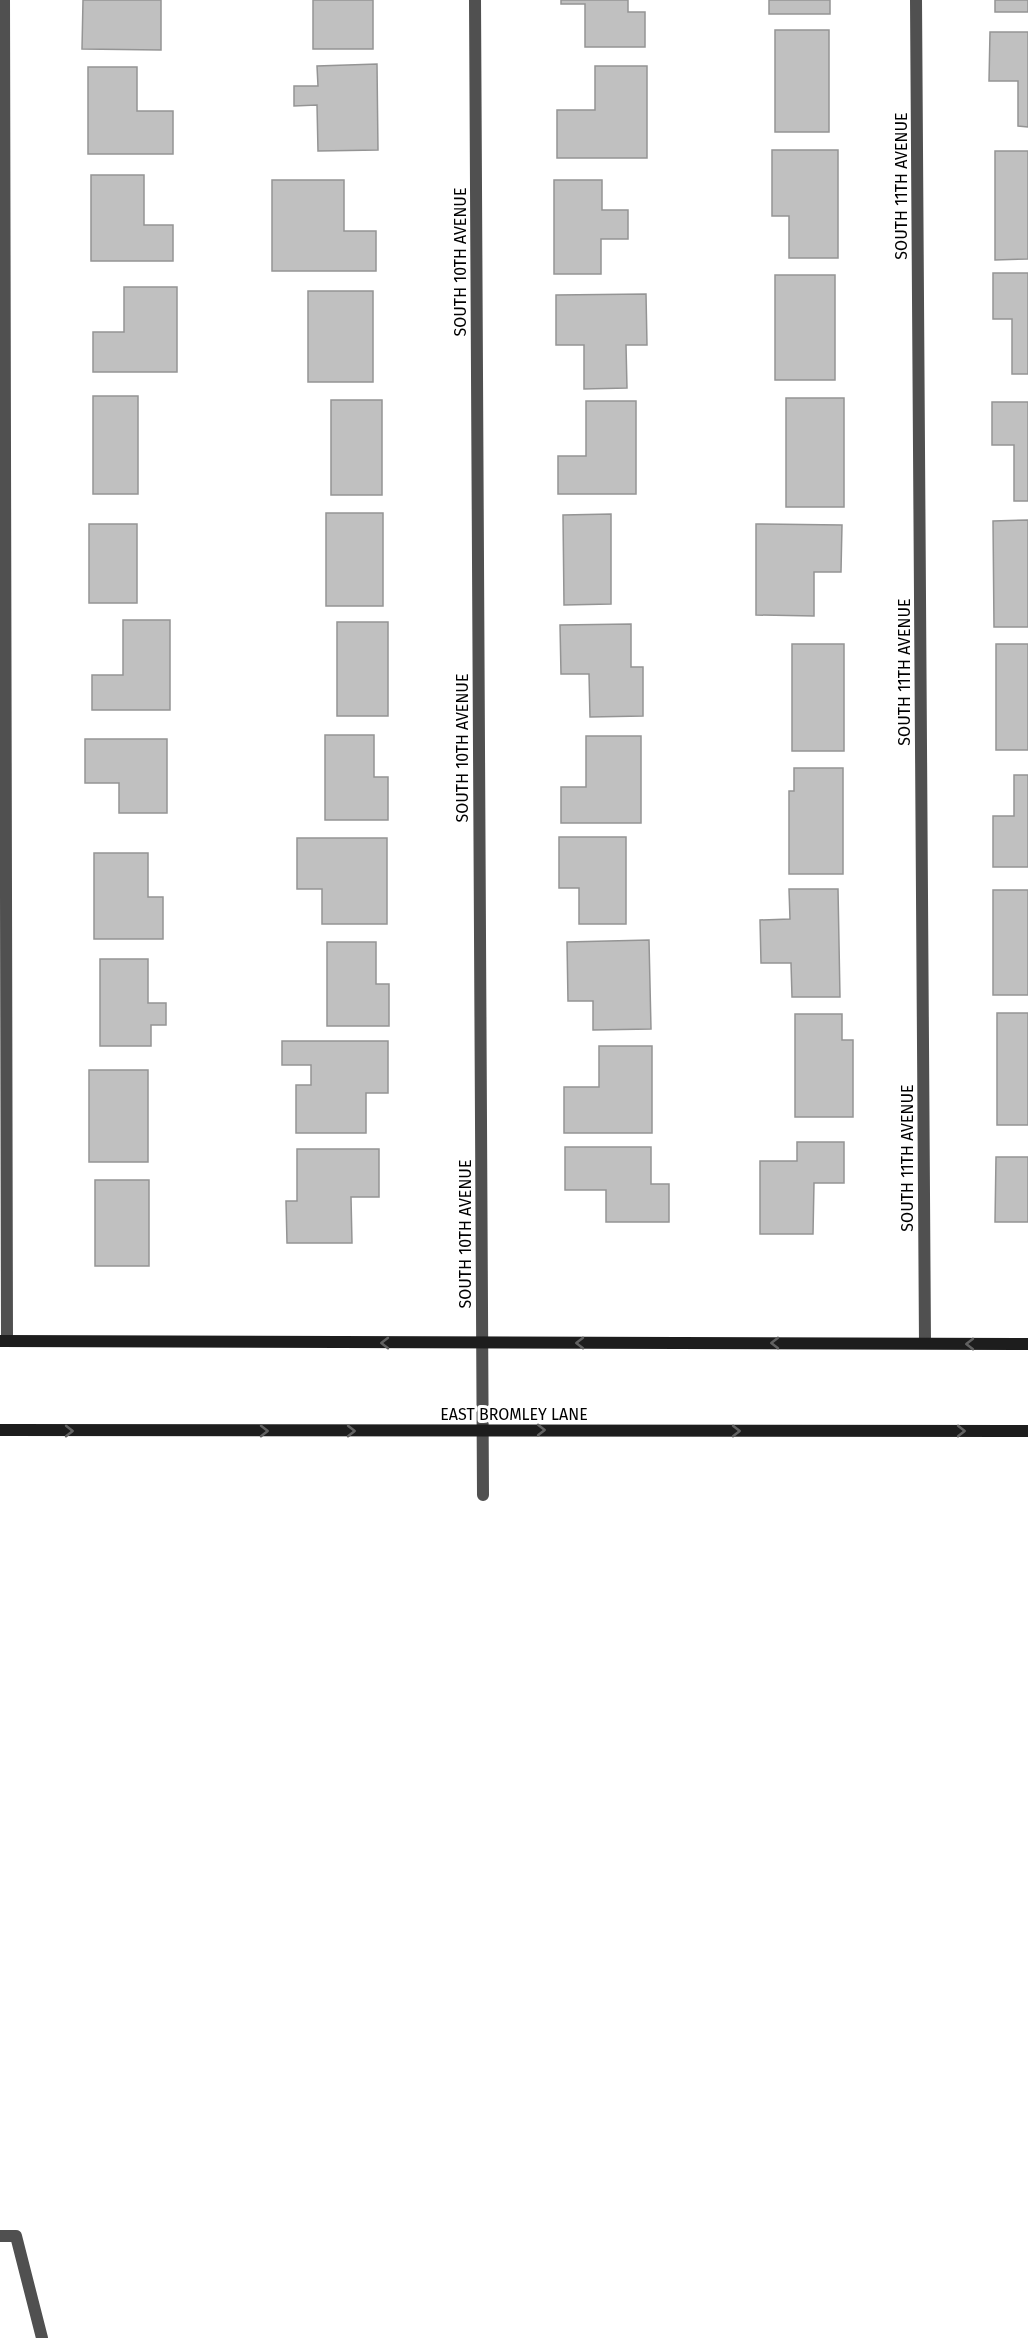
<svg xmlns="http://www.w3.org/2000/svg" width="1028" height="2338" viewBox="0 0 1028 2338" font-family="'Fira Sans',sans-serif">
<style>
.building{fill:#c0c0c0;stroke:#949494;stroke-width:1.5}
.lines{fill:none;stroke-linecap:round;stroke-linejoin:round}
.service{stroke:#505050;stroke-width:12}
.minor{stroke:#505050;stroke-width:12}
.secondary{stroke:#1d1d1d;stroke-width:12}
.oneway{stroke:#616161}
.labels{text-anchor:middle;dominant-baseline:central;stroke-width:6;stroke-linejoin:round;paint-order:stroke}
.street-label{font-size:16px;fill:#000;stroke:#fff}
</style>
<rect width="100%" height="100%" fill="#fff"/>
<path class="building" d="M83,0h78v50l-79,-1z
M313,0h60v49h-60z
M561,0h67v12h17v35h-60v-43h-24z
M769,0h61v14h-61z
M995,0h33v12h-33z
M775,30h54v102h-54z
M990,32h38v95l-10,-1v-45h-29z
M377,64l1,86 -60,1 -1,-46 -23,1v-20h24l-1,-20z
M595,66h52v92h-90v-48h38z
M88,67h49v44h36v43h-85z
M772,150h66v108h-49v-42h-17z
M995,151h33v108l-33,1z
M91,175h53v50h29v36h-82z
M272,180h72v51h32v40h-104z
M554,180h48v30h26v29h-27v35h-47z
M993,273h35v101h-16v-55h-19z
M775,275h60v105h-60z
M124,287h53v85h-84v-40h31z
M308,291h65v91h-65z
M646,294l1,51h-21l1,43 -43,1v-44h-28v-50z
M93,396h45v98h-45z
M786,398h58v109h-58z
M331,400h51v95h-51z
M586,401h50v93h-78v-38h28z
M992,402h36v99h-14v-56h-22z
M326,513h57v93h-57z
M611,514v90l-47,1 -1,-90z
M1028,520v107h-34l-1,-106z
M89,524h48v79h-48z
M756,524l86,1 -1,47h-27v44l-58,-1z
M123,620h47v90h-78v-35h31z
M337,622h51v94h-51z
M631,624v43h12v49l-53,1 -1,-43h-28l-1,-49z
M792,644h52v107h-52z
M996,644h32v106h-32z
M325,735h49v42h14v43h-63z
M586,736h55v87h-80v-36h25z
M85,739h82v74h-48v-30h-34z
M794,768h49v106h-54v-83h5z
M1014,775h14v92h-35v-51h21z
M559,837h67v87h-47v-36h-20z
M297,838h90v86h-65v-35h-25z
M94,853h54v44h15v42h-69z
M789,889h49l2,108h-48l-1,-34h-30l-1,-43 30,-1z
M993,890h35v105h-35z
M649,940l2,89 -58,1v-29h-25l-1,-59z
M327,942h49v42h13v42h-62z
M100,959h48v44h18v22h-15v21h-51z
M997,1013h31v112h-31z
M795,1014h47v26h11v77h-58z
M282,1041h106v52h-22v40h-70v-48h15v-20h-29z
M599,1046h53v87h-88v-46h35z
M89,1070h59v92h-59z
M797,1142h47v41h-30l-1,51h-53v-73h37z
M565,1147h86v37h18v38h-63v-32h-41z
M297,1149h82v48h-28l1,46h-65l-1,-42h11z
M996,1157h32v65h-33z
M95,1180h54v86h-54z"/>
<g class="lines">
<path class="service" d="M0,2236h16l26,102"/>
<path class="minor" d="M4,0l3,1341
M475,0l8,1495
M916,0l9,1343"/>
<path class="secondary" d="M0,1341l1028,3
M0,1430l1028,1"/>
</g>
<defs><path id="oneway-chevron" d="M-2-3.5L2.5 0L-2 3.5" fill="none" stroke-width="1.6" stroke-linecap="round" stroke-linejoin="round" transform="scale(1.5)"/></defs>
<g class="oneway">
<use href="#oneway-chevron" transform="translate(385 1343) rotate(-180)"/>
<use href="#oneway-chevron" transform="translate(580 1343) rotate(180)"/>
<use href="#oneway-chevron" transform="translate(775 1343) rotate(180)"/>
<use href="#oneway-chevron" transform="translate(970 1344) rotate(-180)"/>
<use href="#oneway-chevron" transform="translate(541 1430)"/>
<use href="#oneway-chevron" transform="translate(69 1431)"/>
<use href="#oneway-chevron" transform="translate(264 1431)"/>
<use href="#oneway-chevron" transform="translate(351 1431)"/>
<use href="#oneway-chevron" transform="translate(736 1431)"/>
<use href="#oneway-chevron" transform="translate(961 1431)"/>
</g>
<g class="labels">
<g class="street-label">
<text transform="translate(901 186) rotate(-90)">SOUTH 11TH AVENUE</text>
<text transform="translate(460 262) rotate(-90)">SOUTH 10TH AVENUE</text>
<text transform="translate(904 672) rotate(-90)">SOUTH 11TH AVENUE</text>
<text transform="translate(462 748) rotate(-90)">SOUTH 10TH AVENUE</text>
<text transform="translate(907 1158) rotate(-90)">SOUTH 11TH AVENUE</text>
<text transform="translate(465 1234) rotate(-90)">SOUTH 10TH AVENUE</text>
<text x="514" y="1414">EAST BROMLEY LANE</text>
</g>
</g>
</svg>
